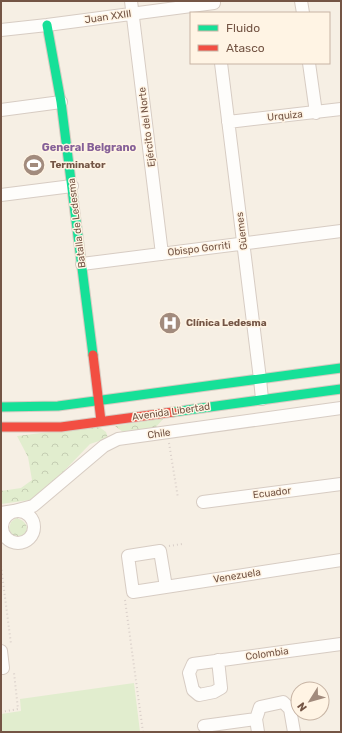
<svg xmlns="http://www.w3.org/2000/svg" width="342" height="733" viewBox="0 0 342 733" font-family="Rubik,sans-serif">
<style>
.park{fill:url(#park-crowns)}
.garden{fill:#e1edce}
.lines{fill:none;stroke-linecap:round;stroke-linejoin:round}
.street-casing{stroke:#d7ccc3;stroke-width:14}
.fast-casing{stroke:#d6cbc1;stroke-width:11}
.jam-casing{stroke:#d6cbc1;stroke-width:11}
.path{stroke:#d9cfc9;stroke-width:2;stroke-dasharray:1 3;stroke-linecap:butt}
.street{stroke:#fefdfb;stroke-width:12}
.fast{stroke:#16e098;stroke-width:9}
.jam{stroke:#f24e42;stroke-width:9}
.labels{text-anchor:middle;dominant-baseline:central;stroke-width:3;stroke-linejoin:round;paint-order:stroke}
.street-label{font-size:10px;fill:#745545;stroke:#fff4e4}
.poi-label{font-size:10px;font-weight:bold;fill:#745545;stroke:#fff4e4;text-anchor:start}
.neighbourhood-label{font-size:11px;font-weight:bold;fill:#856098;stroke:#fff4e4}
</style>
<defs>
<pattern id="park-crowns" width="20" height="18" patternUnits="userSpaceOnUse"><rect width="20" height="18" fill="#e1edce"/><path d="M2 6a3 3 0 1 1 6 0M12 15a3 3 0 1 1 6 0" fill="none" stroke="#c4cdb2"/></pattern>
</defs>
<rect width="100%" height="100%" fill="#f6efe4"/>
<path class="park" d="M164,418l-8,9 -33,5 -8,-6z
M98,426l8,6 2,6 -18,6 -53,55 -36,5v-13l20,-3 11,-8 -4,-23 -11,-21z
M16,518c13,3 15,15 3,20l-7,-2 -3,-8 2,-6z"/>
<path class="garden" d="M134,683l6,49h-139v-18l20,-3 -1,-12z"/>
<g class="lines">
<g class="street-casing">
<path id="street" d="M131,1l31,253
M301,1l2,12
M1,30l46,-5 167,-22
M221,63l39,316 2,20
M309,63l7,50
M1,110l60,-8
M228,122l113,-13
M1,195l71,-9
M82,264l259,-33
M203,502l138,-18
M2 527a16 16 0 1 1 32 0a16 16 0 1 1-32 0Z
M1,513l13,-2 19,-5 71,-60 14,-7 223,-31
M166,587l-6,-36 -32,5 5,36 208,-32
M1,651l2,17h-2
M218,660l3,28 -7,4 -15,3 -6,-5 -4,-17 4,-9 148,-20
M204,726l52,-7
M258,732l-2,-13 4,-12 23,-5 7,7 4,23"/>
</g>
<g class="fast-casing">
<path id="fast" d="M47,25l14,77 32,253
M1,407l57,-1 283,-38
M173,412l168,-23"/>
</g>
<g class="jam-casing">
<path id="jam" d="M93,355l8,66
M1,427h60l112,-15"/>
</g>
<path class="path" d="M169,443l9,55
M169,546l13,-2
M1,566l10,78
M125,600l18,132
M1,712l17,-3 -4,-36"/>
<use href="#street" class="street"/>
<use href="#fast" class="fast"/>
<use href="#jam" class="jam"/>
</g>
<defs>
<g id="stadium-disc" transform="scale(1.15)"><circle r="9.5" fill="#a28b7d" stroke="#fff4e4"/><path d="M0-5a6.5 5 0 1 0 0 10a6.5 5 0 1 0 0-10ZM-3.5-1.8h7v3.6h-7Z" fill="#fff"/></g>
<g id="hospital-disc" transform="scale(1.15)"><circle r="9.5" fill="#a28b7d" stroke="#fff4e4"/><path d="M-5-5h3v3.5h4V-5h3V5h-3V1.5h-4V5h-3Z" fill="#fff"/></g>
</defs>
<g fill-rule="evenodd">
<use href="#stadium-disc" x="34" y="165"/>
<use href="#hospital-disc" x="170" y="323"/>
</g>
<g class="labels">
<g class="street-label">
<text transform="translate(108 17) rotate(-8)">Juan XXIII</text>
<text transform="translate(285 116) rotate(-6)">Urquiza</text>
<text transform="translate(147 127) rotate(-97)">Ejército del Norte</text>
<text transform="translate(77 223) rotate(-97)">Batalla de Ledesma</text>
<text transform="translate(242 231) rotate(-97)">Güemes</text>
<text transform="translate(199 249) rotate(-7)">Obispo Gorriti</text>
<text transform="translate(171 412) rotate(-8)">Avenida Libertad</text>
<text transform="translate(159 434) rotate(-8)">Chile</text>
<text transform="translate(272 493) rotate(-7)">Ecuador</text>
<text transform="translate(237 576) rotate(-9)">Venezuela</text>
<text transform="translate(267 654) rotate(-8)">Colombia</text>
</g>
<g class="poi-label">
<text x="50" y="165">Terminator</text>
<text x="186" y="323">Clínica Ledesma</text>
</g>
<g class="neighbourhood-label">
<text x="89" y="147">General Belgrano</text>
</g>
</g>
<rect width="342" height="733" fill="none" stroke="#745545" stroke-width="4"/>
<rect x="190" y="12" width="140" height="52" fill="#fff4e4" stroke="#c7b4a4"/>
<rect x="198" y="25" width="20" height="6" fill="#16e098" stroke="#c7b4a4"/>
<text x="226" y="32" font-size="12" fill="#745545">Fluido</text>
<rect x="198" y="45" width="20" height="6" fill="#f24e42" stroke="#c7b4a4"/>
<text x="226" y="52" font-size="12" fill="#745545">Atasco</text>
<g transform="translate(310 701) rotate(233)"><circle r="19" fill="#fff4e4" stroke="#c7b4a4"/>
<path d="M0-3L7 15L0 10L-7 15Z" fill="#a28b7d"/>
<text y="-6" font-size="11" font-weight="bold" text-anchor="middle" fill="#745545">N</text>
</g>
</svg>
